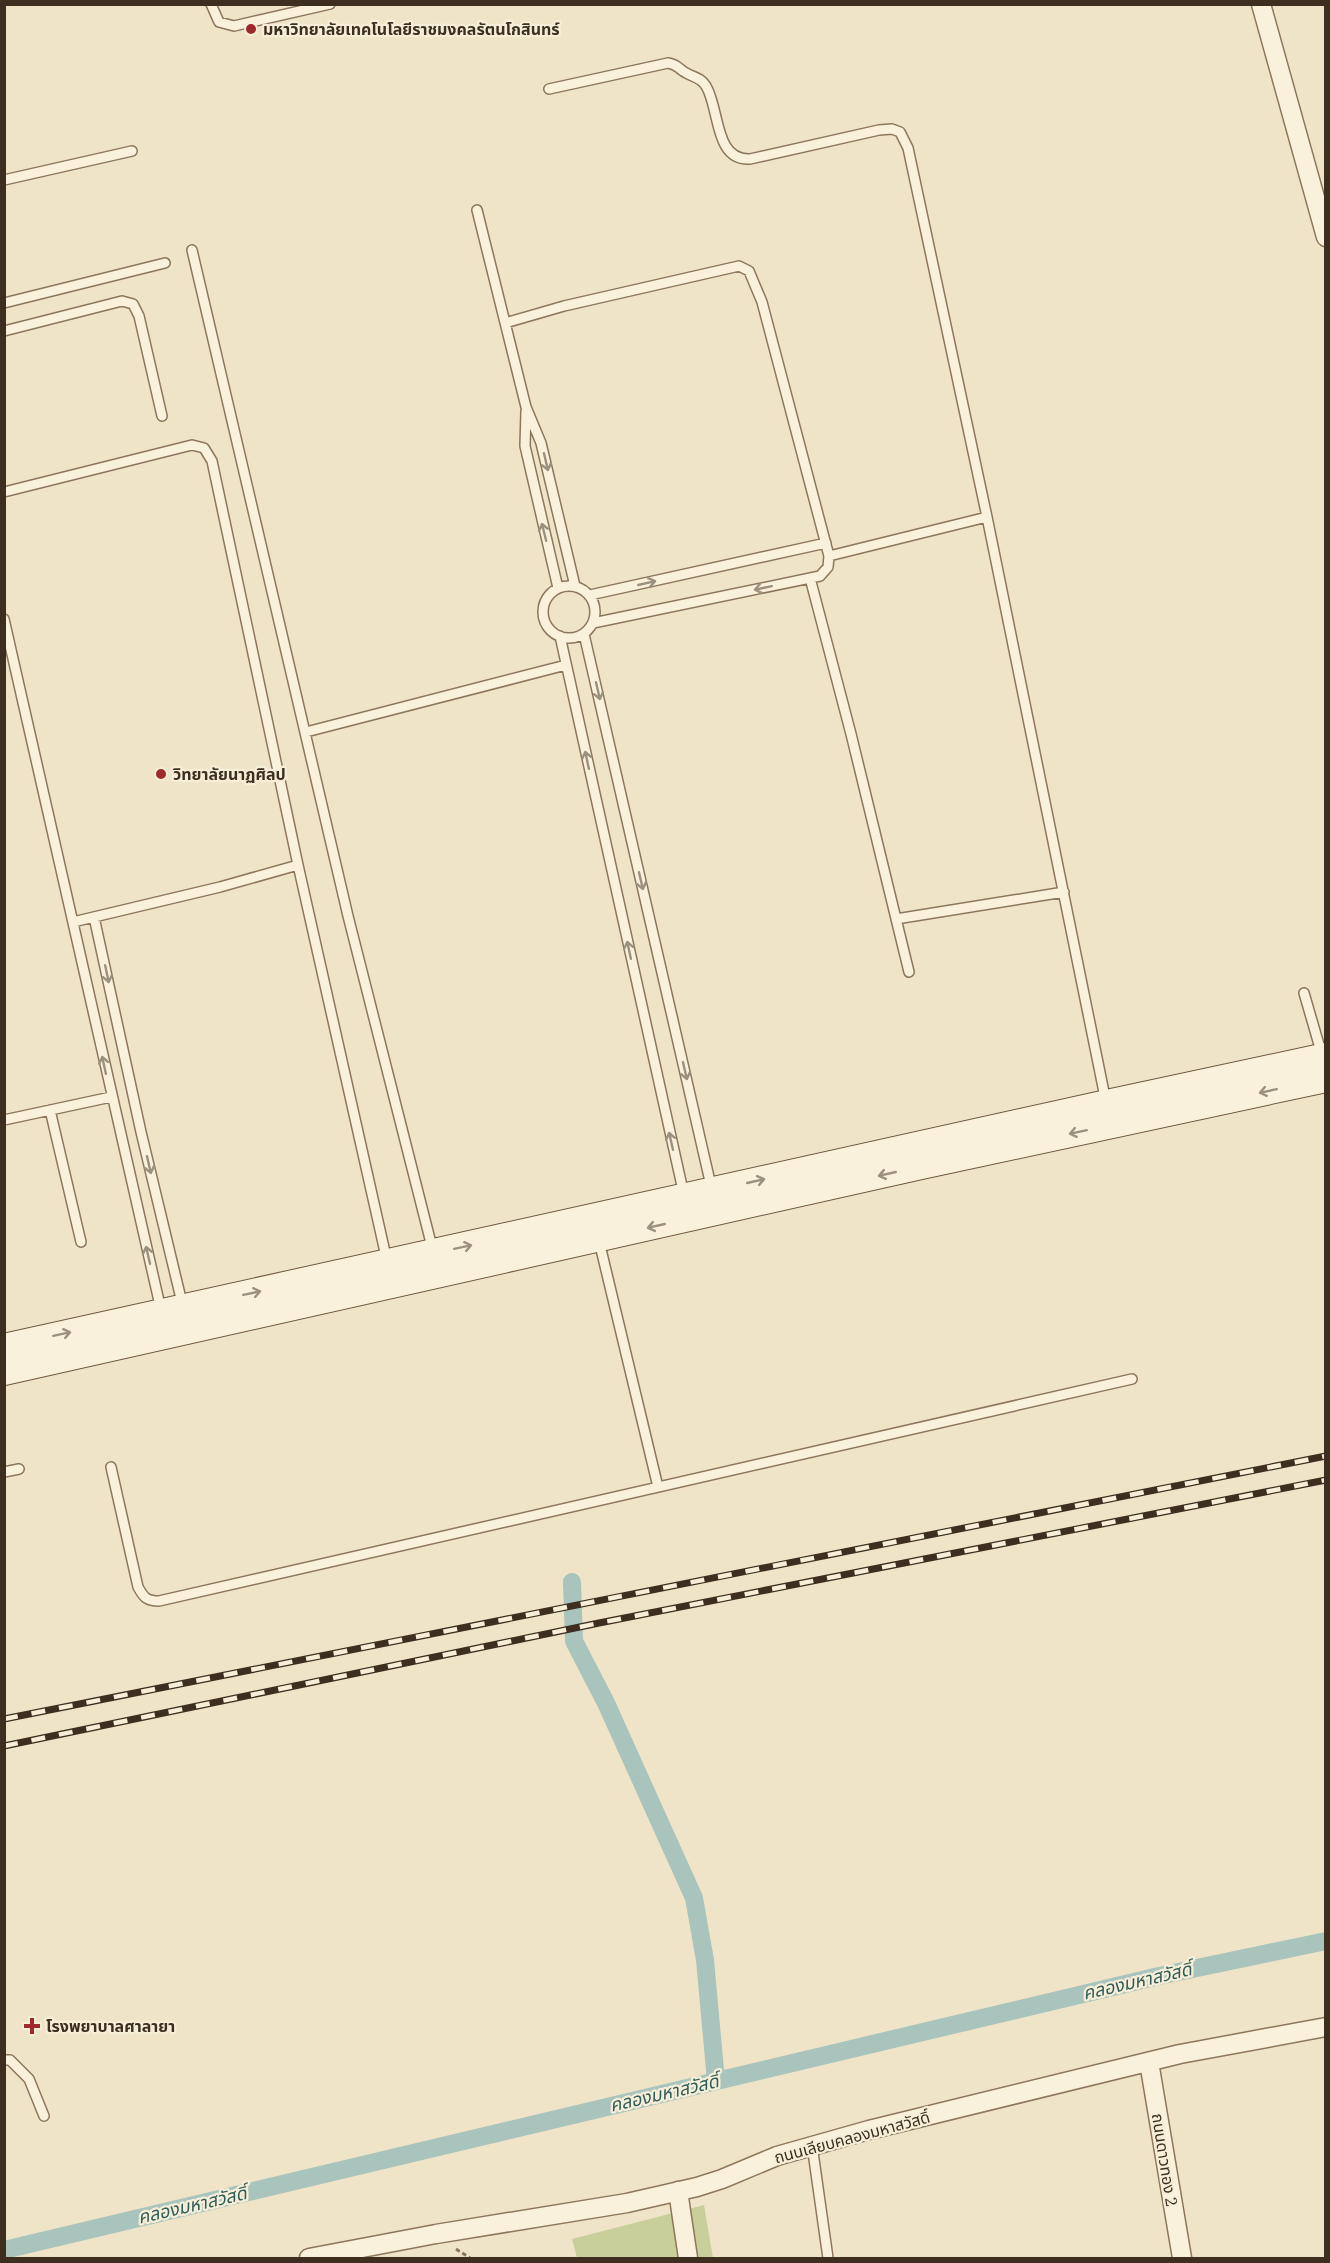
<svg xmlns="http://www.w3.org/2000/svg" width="1330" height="2263" viewBox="0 0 1330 2263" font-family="'IBM Plex Serif','Noto Sans Thai',serif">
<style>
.green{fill:#c9cf9b}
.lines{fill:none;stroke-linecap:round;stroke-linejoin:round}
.canal{stroke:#a9c4bc;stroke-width:18}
.service-casing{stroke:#8d765c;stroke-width:12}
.minor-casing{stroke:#8d765c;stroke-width:21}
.secondary-casing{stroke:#6f573f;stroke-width:28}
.path{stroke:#8d765c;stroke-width:3;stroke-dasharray:4.5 3;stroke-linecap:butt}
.service{stroke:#faf1dc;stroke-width:9}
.minor{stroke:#faf1dc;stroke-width:18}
.secondary{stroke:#faf1dc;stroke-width:26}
.rail-casing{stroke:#3d2e20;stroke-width:7}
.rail{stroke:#f7eed8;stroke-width:4.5;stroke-dasharray:14;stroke-linecap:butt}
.oneway{stroke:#9c907e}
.poi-dot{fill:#9e2a2b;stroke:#f7eed8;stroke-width:2}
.labels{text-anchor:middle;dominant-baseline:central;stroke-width:4.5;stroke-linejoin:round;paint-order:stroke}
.poi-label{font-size:16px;font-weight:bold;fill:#3d2e20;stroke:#f7eed8;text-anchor:start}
.street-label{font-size:16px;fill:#3d2e20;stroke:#f7eed8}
.water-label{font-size:18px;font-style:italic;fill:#2f5d5a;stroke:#f7eed8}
</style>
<rect width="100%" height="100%" fill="#f0e4c8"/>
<path class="green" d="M704,2205l9,53h-136l-5,-19z"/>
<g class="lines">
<path class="canal" d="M572,1582l2,59 32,62 88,195 11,62 11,121
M4,2250l1155,-274 167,-35"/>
<g class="service-casing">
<path id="service" d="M211,4l8,18 15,4 96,-22
M549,89l119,-26c8,1 9,4 15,8 8,6 18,6 23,15 14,23 8,75 44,73l129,-29 13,-1 8,3 8,16 79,369 119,585
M4,180l128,-29
M477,210l49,197 15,36 34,143
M192,250l156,666 85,335
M4,303l161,-40
M505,323l59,-17 175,-40 10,5 13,31 67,254 -1,11 -8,9 -227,47
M4,331l118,-30 11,3 6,12 23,100
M526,411l-1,35 33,142
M4,492l188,-47 12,3 8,13 86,404 -78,22 -147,35
M829,556l158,-39
M810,578l41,156 58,238
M543 612a26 26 0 1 1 52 0a26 26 0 1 1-52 0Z
M590,595l236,-52
M4,619l157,691
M584,634l128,556
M560,636l124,559
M306,732l260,-67
M298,865l89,396
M94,917l47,215 42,175
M896,919l168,-27
M1304,993l18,62
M50,1110l31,132
M4,1120l107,-23
M599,1241l59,246
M111,1467l27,120c6,11 9,14 21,14l973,-222
M4,1472l15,-3
M4,2060h6l19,19 15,37
M812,2145l16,113"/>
</g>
<g class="minor-casing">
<path id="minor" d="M1261,4l65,233
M1149,2062l33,196
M678,2191l10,67
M309,2258l127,-24 191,-31 70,-16 25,-8 55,-23 92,-26 311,-76 146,-27"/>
</g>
<g class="secondary-casing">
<path id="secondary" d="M4,1347l1103,-244 219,-47
M4,1372l917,-206 405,-87"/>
</g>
<path class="path" d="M456,2249l14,9"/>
<use href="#service" class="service"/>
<use href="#minor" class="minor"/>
<use href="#secondary" class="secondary"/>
<g class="rail-casing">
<path id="rail" d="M4,1719l1322,-263
M4,1746l595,-123 727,-143"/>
</g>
<use href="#rail" class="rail"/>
</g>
<defs><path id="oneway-shaft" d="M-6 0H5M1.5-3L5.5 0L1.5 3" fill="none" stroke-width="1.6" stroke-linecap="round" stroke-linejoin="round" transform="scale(1.5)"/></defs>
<g class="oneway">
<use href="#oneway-shaft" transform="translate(546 462) rotate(77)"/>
<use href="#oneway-shaft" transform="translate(544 532) rotate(-104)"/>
<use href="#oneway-shaft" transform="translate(647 583) rotate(-13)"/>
<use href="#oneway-shaft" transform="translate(763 588) rotate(168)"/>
<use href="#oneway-shaft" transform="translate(598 691) rotate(77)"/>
<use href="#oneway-shaft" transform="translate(587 760) rotate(-102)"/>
<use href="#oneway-shaft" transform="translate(641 881) rotate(77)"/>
<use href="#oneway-shaft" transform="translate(629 950) rotate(-102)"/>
<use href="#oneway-shaft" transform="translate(107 974) rotate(78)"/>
<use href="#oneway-shaft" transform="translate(104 1065) rotate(-102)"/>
<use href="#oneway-shaft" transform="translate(685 1071) rotate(77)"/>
<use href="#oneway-shaft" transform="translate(1268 1091) rotate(168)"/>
<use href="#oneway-shaft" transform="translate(1078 1132) rotate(168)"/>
<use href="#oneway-shaft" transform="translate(671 1141) rotate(-103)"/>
<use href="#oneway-shaft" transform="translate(149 1165) rotate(77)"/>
<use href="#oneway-shaft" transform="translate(887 1174) rotate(167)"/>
<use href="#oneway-shaft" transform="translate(756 1181) rotate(-13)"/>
<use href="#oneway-shaft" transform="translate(656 1226) rotate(167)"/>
<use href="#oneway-shaft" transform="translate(463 1247) rotate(-12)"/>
<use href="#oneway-shaft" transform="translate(148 1255) rotate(-103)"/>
<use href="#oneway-shaft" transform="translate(252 1293) rotate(-12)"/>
<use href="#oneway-shaft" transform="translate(62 1334) rotate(-12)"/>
</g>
<g class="poi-dot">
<circle cx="251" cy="29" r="6"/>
<circle cx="161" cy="774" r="6"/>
<path d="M29 2017h6v6h6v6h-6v6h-6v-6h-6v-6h6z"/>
</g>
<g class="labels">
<g class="poi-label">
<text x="263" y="29">มหาวิทยาลัยเทคโนโลยีราชมงคลรัตนโกสินทร์</text>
<text x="173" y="774">วิทยาลัยนาฏศิลป</text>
<text x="46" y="2026">โรงพยาบาลศาลายา</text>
</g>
<g class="street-label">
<text transform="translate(852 2137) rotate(-15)">ถนนเลียบคลองมหาสวัสดิ์</text>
<text transform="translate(1165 2160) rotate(81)">ถนนดาวทอง 2</text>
</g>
<g class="water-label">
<text transform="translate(1137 1981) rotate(-13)">คลองมหาสวัสดิ์</text>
<text transform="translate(664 2093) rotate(-13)">คลองมหาสวัสดิ์</text>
<text transform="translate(192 2205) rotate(-13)">คลองมหาสวัสดิ์</text>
</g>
</g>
<rect width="1330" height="2263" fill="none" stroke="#3d2e20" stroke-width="12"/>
</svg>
